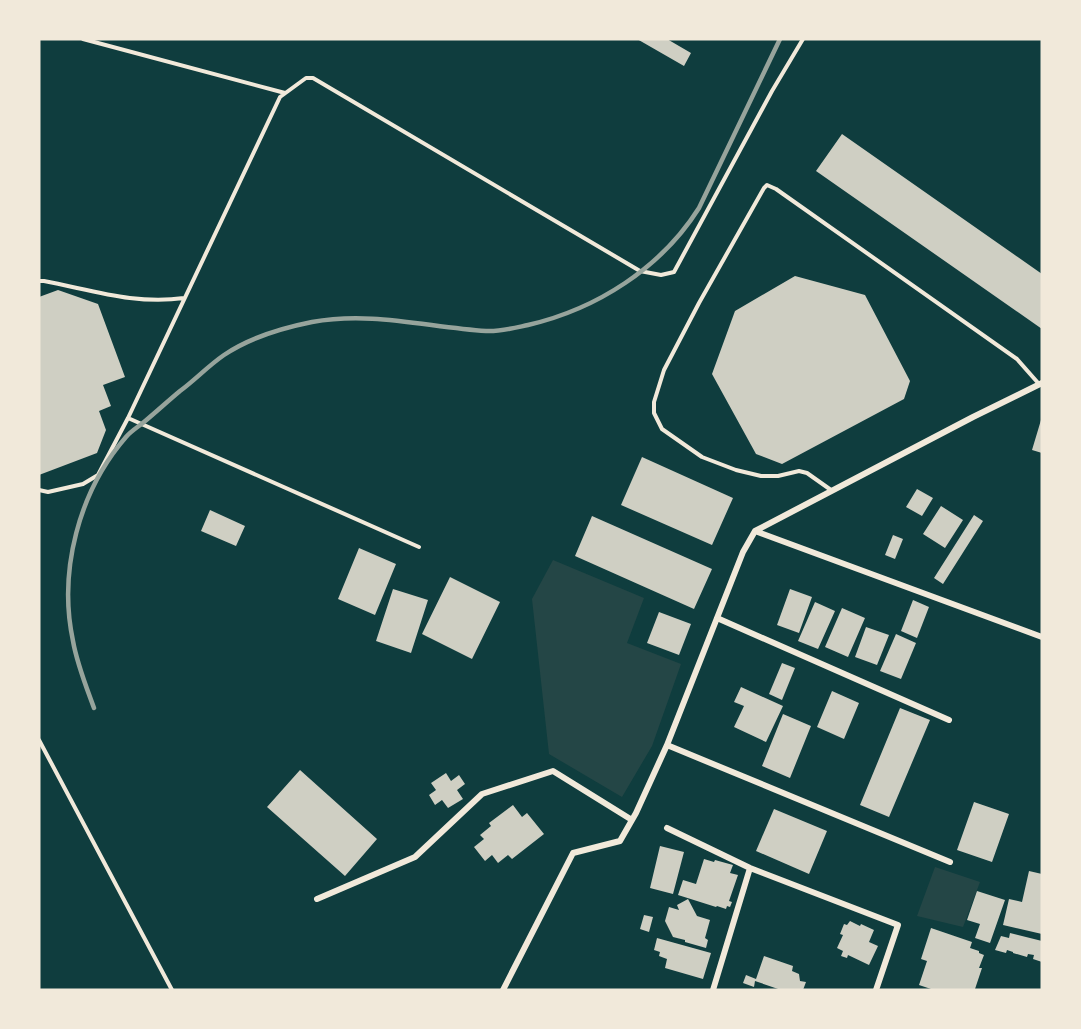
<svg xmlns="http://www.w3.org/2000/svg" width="1081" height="1029" viewBox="0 0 1081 1029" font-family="'Archivo Narrow',sans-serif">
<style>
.green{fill:#244646}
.building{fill:#cfcfc3}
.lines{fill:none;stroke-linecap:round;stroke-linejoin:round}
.service{stroke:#f1e9da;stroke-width:4}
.minor{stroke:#f1e9da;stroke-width:6}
.rail{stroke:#97a49c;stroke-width:4.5}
</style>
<rect width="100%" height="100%" fill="#0f3d3e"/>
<path class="green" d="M553,560l91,38 -17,45 54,21 -29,82 -30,51 -73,-43 -17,-155z
M935,867l45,15 -17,45 -46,-11z"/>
<path class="building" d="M637,39h30l24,14 -7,13z
M842,134l200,140v55l-226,-158z
M795,276l70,19 45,86 -6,18 -122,65 -26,-10 -44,-80 23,-63z
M58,290l40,14 27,73 -22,8 8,21 -12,5 7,19 -9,23 -58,22v-178z
M1041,420h1v33l-10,-3z
M642,457l91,41 -21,47 -91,-40z
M917,489l16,9 -11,18 -16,-9z
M941,506l22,14 -18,28 -22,-14z
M210,510l35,16 -9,20 -35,-15z
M974,515l9,6 -40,63 -9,-6z
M592,516l120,53 -18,40 -119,-53z
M893,535l10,4 -8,20 -10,-4z
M359,548l37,16 -21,51 -37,-16z
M450,577l50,25 -28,57 -50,-25z
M393,589l35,11 -17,53 -35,-12z
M790,589l22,8 -13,36 -22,-8z
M913,600l16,7 -12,31 -16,-7z
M815,602l20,9 -17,38 -20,-8z
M842,608l23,10 -17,39 -23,-10z
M659,612l32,12 -12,31 -32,-12z
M866,627l23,8 -12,30 -22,-8z
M896,634l20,9 -15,36 -21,-8z
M782,663l13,5 -13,32 -13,-6z
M741,687l42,19 -17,36 -32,-15 10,-21 -10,-4z
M832,691l27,12 -15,36 -27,-12z
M900,708l30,12 -41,97 -29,-12z
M783,714l28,12 -21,52 -28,-12z
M300,770l77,69 -32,37 -78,-69z
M446,773l5,8 8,-6 6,9 -8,6 6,9 -15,9 -6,-8 -7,5 -6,-10 7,-5 -5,-7z
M974,802l35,12 -17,48 -35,-12z
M513,805l9,12 5,-4 17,21 -32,25 -4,-4 -10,8 -6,-8 -7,6 -11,-14 10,-8 -4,-4 11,-9 -2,-3z
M774,809l53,22 -18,43 -53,-23z
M660,846l24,6 -11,42 -23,-6z
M704,859l10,3 1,-2 18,5 -3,8 8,2 -9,26 3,1 -2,5 -3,-1 -1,3 -9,-3 -1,1 -38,-12 5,-15 13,4z
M1029,871l13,3v60l-39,-9 6,-26 13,3z
M977,891l28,9 -15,43 -15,-5 5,-14 -13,-4z
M688,899l9,17 13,4 -5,18 3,2 -2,8 -21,-6v-2l-12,-3 -8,-16 4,-14 10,3 -2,-5z
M644,915l9,2 -4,15 -9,-3z
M850,921l10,5 1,-2 13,6 -5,12 9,4 -9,19 -21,-10 -1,3 -6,-2 2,-5 -6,-3 6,-13 -3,-1 4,-10 3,1z
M931,928l41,14 -2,6 9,3v2l5,2 -5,13h3l-7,21 -41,1 -15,-5 8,-24 -6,-2z
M1010,933l32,8v21l-9,-3 1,-4 -6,-1 -1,3 -14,-4v-1l-6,-2 -1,3 -11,-3 6,-14 8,2z
M657,938l54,15 -8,26 -38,-11 2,-9 -8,-3 1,-4 -6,-2z
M764,956l29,10 -1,5 7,3 1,7 6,1 -3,8h-22l-26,-9 -1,6 -11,-4 3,-8 10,4z"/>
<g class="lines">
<path class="service" d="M83,39l202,54
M39,281h5c48,9 91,24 140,17
M128,418l291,129
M39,490l9,2 35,-8 15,-9 30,-57 152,-321 26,-19h7l327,193 21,4 13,-3 98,-181 31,-52
M831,490l-24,-17 -8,-2 -21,5h-17l-25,-6 -34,-13 -40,-28 -8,-16v-11l10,-32 35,-67 65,-115 3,-3 9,4 241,170 22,25
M39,740l133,250"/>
<path class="minor" d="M755,531l287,106
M717,618l232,102
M667,745l283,117
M667,828l83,40 148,57 -22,65
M317,899l98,-42 67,-63 71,-23 79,49
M503,990l70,-137 47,-12 16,-28 31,-68 76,-193 12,-21 218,-114 69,-34
M713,990l37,-122"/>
<path class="rail" d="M94,708c-8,-22 -17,-44 -21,-67 -15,-70 6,-150 53,-204 5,-6 12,-10 18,-15 12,-10 24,-21 36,-31 15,-11 28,-25 44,-36 25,-17 58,-27 88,-33 59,-11 115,5 174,9 13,1 28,-3 42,-6 69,-16 133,-57 171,-117l81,-169"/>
</g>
<rect width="1081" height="1029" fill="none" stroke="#f1e9da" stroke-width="81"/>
</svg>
